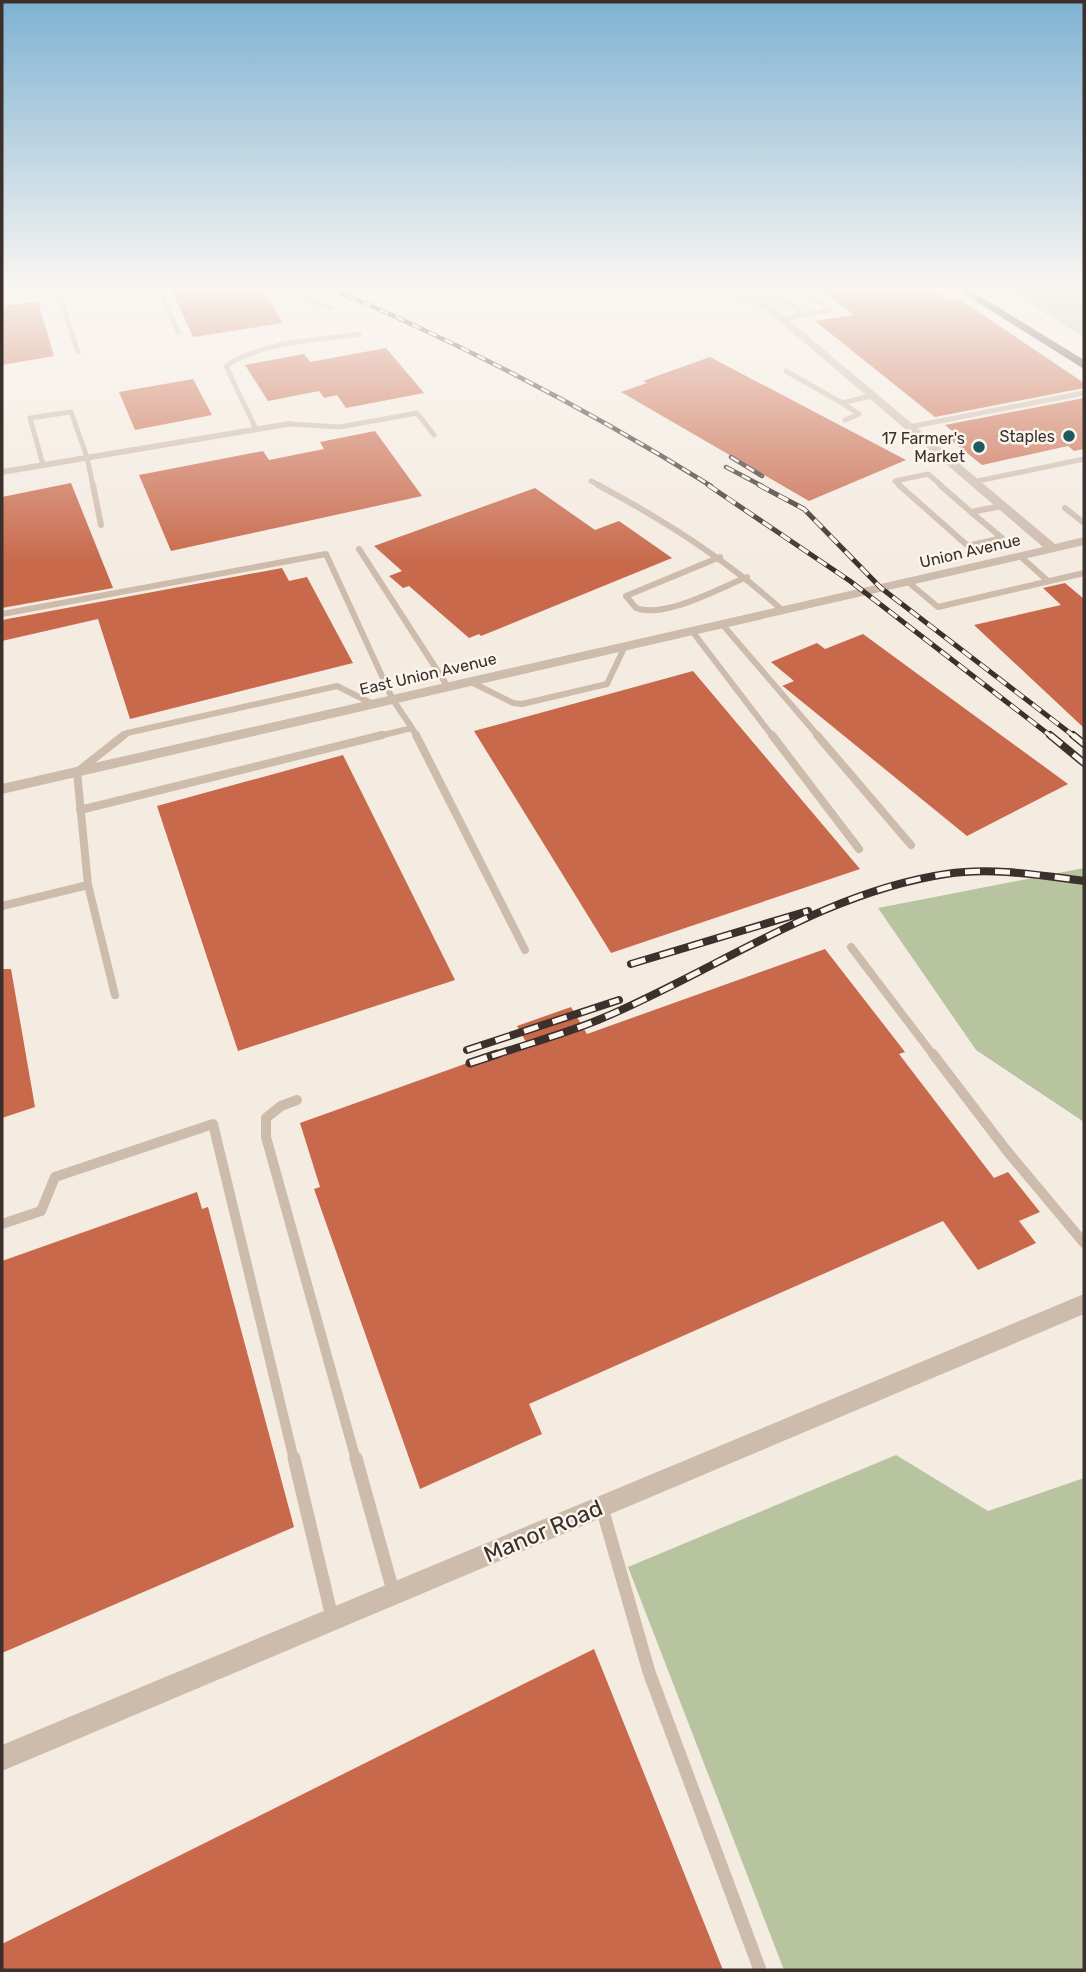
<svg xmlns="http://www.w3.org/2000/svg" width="1086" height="1972" viewBox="0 0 1086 1972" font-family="Rubik,sans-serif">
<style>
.green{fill:#b8c4a0}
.building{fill:#c8694b}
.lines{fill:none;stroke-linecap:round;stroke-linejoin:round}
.lane-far4{stroke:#cdbbac;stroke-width:5}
.lane-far3{stroke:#cdbbac;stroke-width:6}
.lane-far2{stroke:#cdbbac;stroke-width:8}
.lane-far1{stroke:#cdbbac;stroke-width:10}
.lane{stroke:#cdbbac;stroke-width:13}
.street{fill:#cdbbac;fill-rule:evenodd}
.highway{fill:#5c4a42;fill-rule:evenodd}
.rail-far3-casing{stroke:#3b302b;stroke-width:4.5}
.rail-far2-casing{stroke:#3b302b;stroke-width:5}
.rail-far1-casing{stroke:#3b302b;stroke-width:8}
.rail-casing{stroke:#3b302b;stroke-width:9}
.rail-far3{stroke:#fbf5ee;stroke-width:2.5;stroke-dasharray:9;stroke-linecap:butt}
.rail-far2{stroke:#fbf5ee;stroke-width:3.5;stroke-dasharray:11;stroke-linecap:butt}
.rail-far1{stroke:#fbf5ee;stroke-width:5;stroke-dasharray:15;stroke-linecap:butt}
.rail{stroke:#fbf5ee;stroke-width:6;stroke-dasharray:18;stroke-linecap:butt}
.poi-dot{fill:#1f5a5e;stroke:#fbf5ee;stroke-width:2.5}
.labels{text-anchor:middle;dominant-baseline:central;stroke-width:5;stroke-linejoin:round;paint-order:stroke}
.far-poi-label{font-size:16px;fill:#3b302b;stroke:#fbf5ee;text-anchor:end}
.far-street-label{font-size:16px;fill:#3b302b;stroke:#fbf5ee}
.near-street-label{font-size:23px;fill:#3b302b;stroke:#fbf5ee}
</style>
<rect width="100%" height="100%" fill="#f4ebe1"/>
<path class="green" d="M1004,288h80v49z
M1084,868v254l-108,-72 -98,-142z
M896,1455l92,56 96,-33v492h-300l-156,-403z"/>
<path class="building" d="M171,288h51l1,3 40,-3 20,35 -90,14z
M819,288h111l17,11 11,-1 126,85v5l-149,29 -120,-96 39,-6z
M38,301l16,55 -52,9v-59z
M386,348l38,45 -78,15 -9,-13 -13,3 -5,-7 -51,10 -23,-36 59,-11 6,8z
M710,357l196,103 -97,41 -188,-109 26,-9 -4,-2z
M193,379l19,36 -77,15 -16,-38z
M1084,398v51l-10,2 -6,-5 -86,19 -35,-28 10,-2 -12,-10z
M375,431l47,65 -251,55 -32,-76 124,-24 6,9 55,-11 -4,-7z
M71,483l42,105 -111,20v-111z
M535,488l60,42 24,-9 53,37 -191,78 -2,-2 -10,4 -60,-52 -6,2 -14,-12 13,-5 -28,-25z
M282,568l7,13 18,-4 46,86 -223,56 -32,-100 -96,22v-21z
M1065,583l19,16v129l-110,-103 87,-20 -18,-17z
M863,634l205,150 -101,52 -183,-149 -2,-1 12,-5 -23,-19 46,-19 8,6z
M693,671l167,198 -249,84 -137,-222z
M343,755l112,225 -217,71 -81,-245z
M825,949l80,103 -6,2 95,124 14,-6 32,40 -21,9 17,22 -58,27 -35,-49 -414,183 13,30 -122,55 -106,-300 6,-2 -20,-64 226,-81 -9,-16 54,-19 16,27z
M2,969h9l24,138 -33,11z
M197,1192l5,17 6,-2 86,320 -292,126v-392z
M594,1649l129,321h-721v-26z"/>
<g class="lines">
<path class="lane-far4" d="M57,288l21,64
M158,288l20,44
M285,288l47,21
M696,288l40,6 -1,-6
M771,288l8,7
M794,293l18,3 18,14 -26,5 -25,-20z
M753,300l26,-5
M781,319l23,-4
M786,371l56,32 29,-7
M842,403l17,11 -14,6
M289,424l51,3 77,-14 17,22
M909,427l175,-34
M256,429l-30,-63c38,-25 89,-25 133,-32
M43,465l-13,-47 41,-6 16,45 6,29
M591,481l10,5
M973,482l111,-23
M901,486l-6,-5 33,-7 14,12"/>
<path class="lane-far3" d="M93,485l8,40
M598,485c66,35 128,74 184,125
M899,485l69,61 34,-8 -31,-26
M940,485l31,27
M1065,508l19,15
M971,512l31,-6
M359,549l89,138
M1020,556l28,25
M720,557l-94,39 10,12c28,11 84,-20 111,-31
M908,582l30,25 146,-34
M2,614l324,-60 67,146 19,28
M722,624l97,113
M692,631l81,106
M471,682l42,21 9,1 85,-20 18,-38
M122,737l5,-4 210,-47 36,18
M375,737l37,-9 5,9"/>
<path class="lane-far2" d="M416,735l109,215
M772,735l87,114
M817,735l94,110
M80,810l302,-75
M88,885l27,110
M2,906l86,-21 -11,-113 47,-37
M851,947l83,109"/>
<path class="lane-far1" d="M933,1054l74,97 77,92
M297,1100l-16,6 -15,12v19l90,323
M2,1224l39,-13 14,-34 158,-53 81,336"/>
<path class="lane" d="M294,1458l38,159
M356,1458l37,133
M602,1508l47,164 111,298"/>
<path class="street" d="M733,292l38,13 284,239 29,-7v8l-1082,249v-10l1041,-237 -278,-238 -32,-13z
M289,421l4,1v4l-291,49v-6z
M1084,1294v20l-1082,457v-26z"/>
<path class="highway" d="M955,288h12l117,72v9z"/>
<g class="rail-far3-casing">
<path id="rail-far3" d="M330,288c132,56 259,122 381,198
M731,457l31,19
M726,467l36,19"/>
</g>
<g class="rail-far2-casing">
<path id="rail-far2" d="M708,485l142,96 202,156
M759,485l45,24 77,79 194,149"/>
</g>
<g class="rail-far1-casing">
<path id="rail-far1" d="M1050,735l34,28
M1073,735l11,9
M631,964l177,-53
M467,1050l152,-50
M492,1056c35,-12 72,-22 106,-36 116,-48 222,-127 348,-146 46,-7 92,1 138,7"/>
</g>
<g class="rail-casing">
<path id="rail" d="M470,1063l27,-9"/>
</g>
<use href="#rail-far3" class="rail-far3"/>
<use href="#rail-far2" class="rail-far2"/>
<use href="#rail-far1" class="rail-far1"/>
<use href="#rail" class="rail"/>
</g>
<linearGradient id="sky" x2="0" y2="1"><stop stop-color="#7eb2d2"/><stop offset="0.51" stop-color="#faf6f2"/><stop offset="1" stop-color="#faf6f2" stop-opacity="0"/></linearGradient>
<rect width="1086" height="564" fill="url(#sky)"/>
<g class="poi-dot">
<circle cx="1069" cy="436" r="7"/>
<circle cx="979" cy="447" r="7"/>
</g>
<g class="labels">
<g class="far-poi-label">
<text x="1055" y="436">Staples</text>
<text x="965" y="438">17 Farmer's<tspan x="965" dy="18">Market</tspan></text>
</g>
<g class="far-street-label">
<text transform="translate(970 551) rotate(-13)">Union Avenue</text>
<text transform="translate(428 674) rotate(-13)">East Union Avenue</text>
</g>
<g class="near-street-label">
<text transform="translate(543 1531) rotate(-23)">Manor Road</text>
</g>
</g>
<rect width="1086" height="1972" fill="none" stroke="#3b302b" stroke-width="7"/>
</svg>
